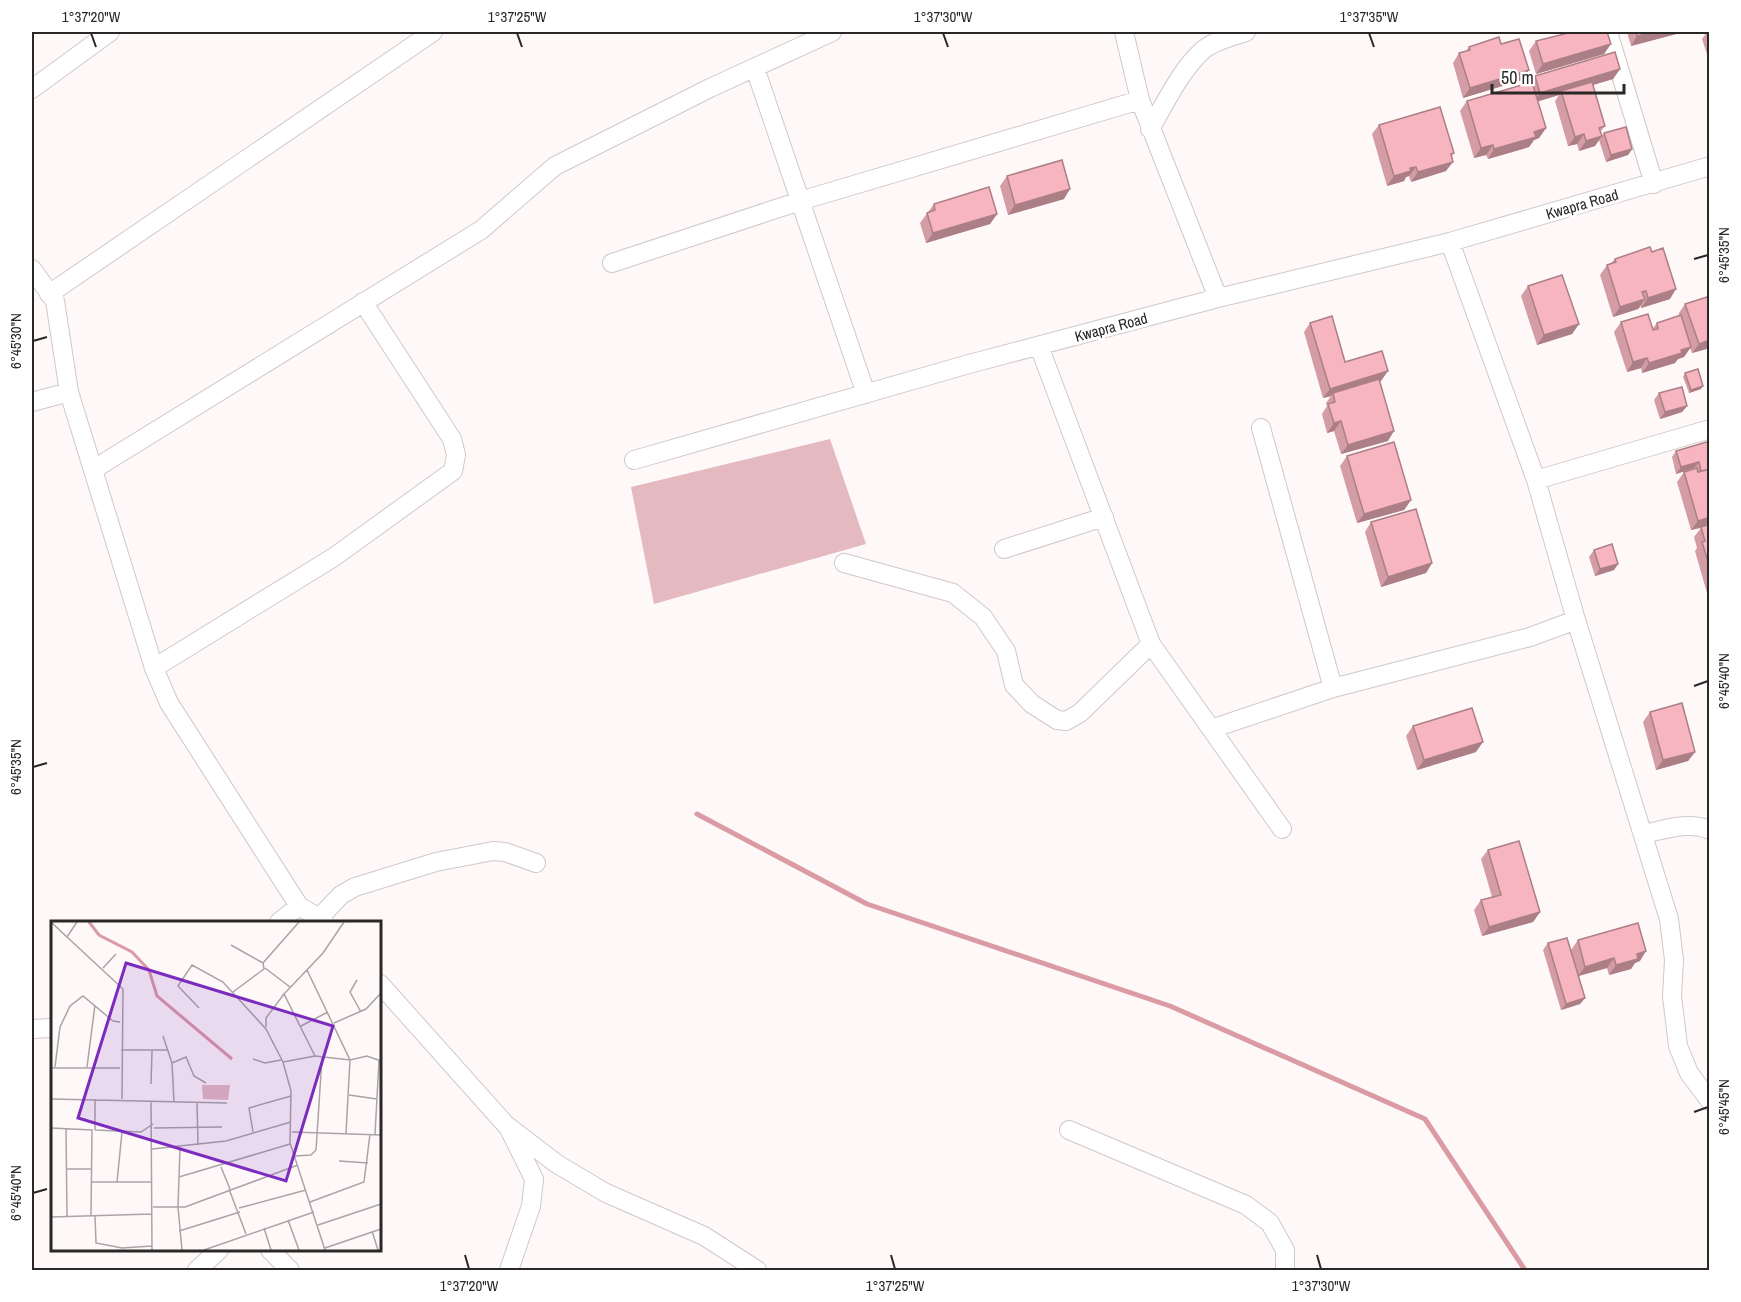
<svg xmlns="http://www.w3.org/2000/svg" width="1741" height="1302" viewBox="0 0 1741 1302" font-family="'Archivo Narrow',sans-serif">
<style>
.green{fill:#e4bac0}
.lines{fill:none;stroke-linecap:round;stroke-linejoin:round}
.stream{stroke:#db9ba5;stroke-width:5}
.street-casing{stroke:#d0c8c9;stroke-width:20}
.street{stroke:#fff;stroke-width:18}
.wall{fill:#d49ca4}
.shaded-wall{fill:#ac7f86}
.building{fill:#f6b5bf;stroke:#ac7f86;stroke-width:1.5}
.ticks{fill:none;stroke:#2a2727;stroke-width:2}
.labels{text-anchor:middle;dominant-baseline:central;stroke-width:6;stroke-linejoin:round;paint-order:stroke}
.street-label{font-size:15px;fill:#2a2727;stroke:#fff}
.inset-river{fill:none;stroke:#db9ba5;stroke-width:3}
.inset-road{fill:none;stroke:#a9a4a5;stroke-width:1.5}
.view{fill:#7b2cbf;fill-opacity:0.15;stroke:#7b2cbf;stroke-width:3}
.inset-edge{fill:none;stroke:#2a2727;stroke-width:3}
.neatline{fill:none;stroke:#2a2727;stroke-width:2}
.ticks-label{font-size:15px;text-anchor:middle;fill:#2a2727}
</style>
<rect width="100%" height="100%" fill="#fef8f9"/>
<path class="green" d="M830,439l36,105 -212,60 -23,-117z"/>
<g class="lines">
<path class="stream" d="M697,814l170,90 303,102 255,113 100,151"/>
<g class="street-casing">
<path id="street" d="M1124,32l16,68 78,198
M1608,32l46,152
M755,68l111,326
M32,89l78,-57
M1150,129c16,-27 30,-58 53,-79 11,-9 29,-14 43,-18
M1450,242l86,238 40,140 93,299 5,41 -2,36 6,50 11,27 21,28
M612,263l188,-62 340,-101
M32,269l23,32 14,91 85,276 15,35 130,203 20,12 5,4
M49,294l384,-262
M1039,346l112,298 131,185
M32,402l37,-10
M1261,428l72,260
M634,460l335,-96 249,-66 232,-56 260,-76
M94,469l387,-239 74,-64 155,-78 122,-56
M1536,480l174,-51
M1004,549l100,-32
M844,563l109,30 30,24 23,34 8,34 18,19 25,16 9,1 14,-8 71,-69
M154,668l180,-111 119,-86 3,-16 -4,-16 -89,-137
M1211,729l122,-41 197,-51 46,-17
M1644,834c22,-5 44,-13 66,-4
M319,918l22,-23 14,-8 81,-25 57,-11 12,1 31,11
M279,922l20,-16
M380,984l126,141 51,39 49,29 98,43 53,34
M32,1029l20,-1
M509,1129l25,50 -3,27 -22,64
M1069,1130l177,75 24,18 15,27v20
M270,1250l20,20
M197,1270l22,-20"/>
</g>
<use href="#street" class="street"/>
</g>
<path class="wall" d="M1627,32h54l-1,1 -49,13z
M1707,32h3v31l-8,-24z
M1536,41l68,13 -68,20 -7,-23z
M1501,44l28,26 -7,10 -59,18 -10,-35 6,-10 7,-2 3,-4z
M1620,69l-7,10 -20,6 12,41 -5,6 -5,14 -16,5 -2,-7 -9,2 -13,-45 4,-6 -21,6 8,27 -7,10 -5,2 -5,7 -41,12 -2,-4 -12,3 -14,-47 7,-10 63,-18 5,-7z
M1379,125l75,28 -2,3 -6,15 -35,11 -2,-6 -3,1 -2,4 -17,5 -15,-52z
M1604,133l28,16 -4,6 -22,7 -7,-22z
M1007,176l57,23 -56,16 -8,-29z
M934,204l63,10 -7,10 -64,19 -6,-20z
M1615,259l55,40 -29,9v-2l-3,3 -25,8 -13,-42 7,-10 4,-2z
M1528,286l51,38 -7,10 -35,11 -16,-49z
M1710,296v52l-18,5 -2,-5 -6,9 -6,2 -3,4 -33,10 -1,-5 -14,4 -13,-40 7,-10 32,6 4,-5 22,-7v-3l6,-9z
M1310,323l35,39 36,19h-1l8,60 -47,13 -7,-23 -7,2 -5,-19 5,-8 -1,-3 5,-7 -8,2 -19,-66z
M1685,373l18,13 -2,3 -12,4 -6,-16z
M1659,393l28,13 -5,6 -22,7 -6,-19z
M1710,441v152h-3l-12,-42 2,-3 -3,-11 7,-9 -10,2 -14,-48 7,-10 10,-3v-1l-18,6 -4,-17 4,-6z
M1347,456l64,44 -7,10 -47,13 -17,-57z
M1371,522l61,41 -6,10 -45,14 -16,-55z
M1594,550l24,14 -4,6 -19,6 -6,-19z
M1650,712l45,40 -7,9 -32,9 -13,-48z
M1413,726l63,26 -59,18 -11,-34z
M1488,850l52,62 -7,10 -51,14 -8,-26 7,-10 11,-3 -11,-38z
M1578,940l62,21 -5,2 -4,6 -22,6 -2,-7 -28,8 6,22 -5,6 -19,6 -18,-60 5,-7 23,7z"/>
<path class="shaded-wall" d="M1655,32h26l-1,1 -49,13 6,-10z
M1611,44l-7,10 -68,20 7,-10z
M1620,69l-7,10 -51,15 -1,-3 -2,4 -26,8 7,-10z
M1529,70l-7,10 -59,18 7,-10z
M1546,128l-7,10 -5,2 -5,7 -41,12 6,-10 40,-17z
M1584,134l-7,10 -9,2 7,-9z
M1602,136l-7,10 -16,5 7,-10z
M1493,145l-7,10 -12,3 7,-10z
M1632,149l-4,6 -22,7 5,-7z
M1453,162l-7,9 -35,11 7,-10z
M1416,167l-7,9 -3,1 -2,4 -17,5 7,-10 16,-8z
M1070,189l-6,10 -56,16 7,-10z
M997,214l-7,10 -64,19 7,-10z
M1676,289l-6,10 -29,9 7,-10z
M1645,299l-7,10 -25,8 7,-10z
M1579,324l-7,10 -35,11 7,-10z
M1710,340v8l-18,5 7,-9z
M1691,347l-7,10 -6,2 -3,4 -33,10 7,-10 32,-13z
M1647,358l-6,10 -14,4 6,-10z
M1388,371l-7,10 -48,14v-2l-2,3 -8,2 7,-9z
M1703,386l-2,3 -12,4 2,-3z
M1687,406l-5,6 -22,7 5,-7z
M1341,421l-7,10 -7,2 7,-10z
M1394,431l-6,10 -47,13 7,-9z
M1699,462l-5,6 -18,6 5,-7z
M1411,500l-7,10 -47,13 7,-9z
M1710,517v8l-19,5 7,-9z
M1432,563l-6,10 -45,14 7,-10z
M1618,564l-4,6 -19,6 5,-7z
M1483,742l-7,10 -59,18 7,-10z
M1695,752l-7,9 -32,9 7,-10z
M1540,912l-7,10 -51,14 7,-9z
M1646,951l-6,10 -5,2 -4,6 -22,6 7,-10 21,-11z
M1614,958l-7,10 -29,8 7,-9z
M1585,998l-5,6 -19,6 5,-6z"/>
<path class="building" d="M1572,32h35l4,12 -68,20 -7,-23z
M1636,32h19l-18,4z
M1499,37l2,7 18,-5 10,31 -59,18 -11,-35 11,-3 -1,-3z
M1615,52l5,17 -80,24 -5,-17z
M1532,82l14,46 -12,4 2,5 -42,12 -1,-4 -12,3 -14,-47z
M1592,82l13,44 -6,2 3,8 -16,5 -2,-7 -9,3 -14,-46z
M1440,107l14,46 -3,1 2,8 -35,10 -2,-5 -6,1 1,3 -17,5 -15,-51z
M1626,127l6,22 -21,6 -7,-22z
M1062,160l8,29 -55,16 -8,-29z
M989,187l8,27 -64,19 -6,-20 8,-3 -1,-6z
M1650,247l2,5 11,-4 13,41 -28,9 -2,-7 -4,1 3,7 -25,8 -13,-42 9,-3 -1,-3z
M1562,275l17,49 -35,11 -16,-49z
M1710,296v44l-11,4 -14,-40z
M1648,314l5,16 5,-1 -1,-6 24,-8 10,32 -10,3 1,3 -33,10 -2,-5 -14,4 -12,-40z
M1332,316l13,46 37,-11 6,20 -58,18 -20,-66z
M1698,369l5,17 -12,4 -6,-17z
M1379,379l15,52 -46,14 -7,-24 -7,2 -6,-19 7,-2 -2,-9z
M1682,387l5,19 -22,6 -6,-19z
M1710,441v28l-9,2 -2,-9 -18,5 -5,-16z
M1394,442l17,58 -47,14 -17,-58z
M1697,468l1,4 12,-3v48l-12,4 -14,-49z
M1416,509l16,54 -44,14 -17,-55z
M1710,524v44l-8,-26 3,-1 -4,-14z
M1612,544l6,20 -18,5 -6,-19z
M1682,703l13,49 -32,8 -13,-48z
M1472,708l11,34 -59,18 -11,-34z
M1519,841l21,71 -51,15 -8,-27 20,-5 -13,-45z
M1638,923l8,28 -9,3 1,5 -22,6 -2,-7 -29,9 -7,-27z
M1567,938l18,60 -19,6 -18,-61z"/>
<path class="ticks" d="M91,33l5,14M517,33l5,14M943,33l5,14M1369,33l5,14M1694,259l14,-4M33,341l14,-4M1694,686l14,-5M33,767l14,-4M1694,1112l14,-5M33,1193l14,-4M465,1255l4,14M891,1255l4,14M1317,1255l4,14"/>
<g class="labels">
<g class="street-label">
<text transform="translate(1582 204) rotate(-16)">Kwapra Road</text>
<text transform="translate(1111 327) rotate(-15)">Kwapra Road</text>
</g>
</g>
<g transform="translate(51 921)">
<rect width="330" height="330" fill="#fef8f9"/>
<path d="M151,164h28l-2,15 -25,-1z" fill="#e4bac0"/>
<path class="inset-river" d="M38,1l10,13 33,17 17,18 8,26 75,63"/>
<path class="inset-road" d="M0,1l16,15 10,-15M16,16l56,52 -1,110M180,24l32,18M52,47l13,-14M214,47l25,19M256,49l43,90 -4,73M306,59l-7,12 11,20M182,71l31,-23 -1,-6 36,-41M233,73l39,-41 21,-31M148,87l-21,-22 14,-21 31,17 43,47 17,33 8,29 -1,52 35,107M283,102l32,-14 15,-16M250,105l27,-14M215,106v-9l18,-24 31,62M112,115l9,27 2,39M70,129h47M202,138l12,4 16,-3M232,141l32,-6 35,4 17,-4 14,5M121,142l14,-6 8,19 12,7M4,146l5,-40 10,-21 13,-10 30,25 7,1M36,146l8,-62M0,147h69M100,163l1,-33M298,174l28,4M0,178l176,4M100,180l1,149M146,182l1,42M0,207l41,2 -1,86M103,207l68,-1M15,208l1,87M44,209l46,2 12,-8M44,209v-31M202,211l-4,-24 42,-12M241,211l89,3M324,213l4,-73M129,227l-2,59 4,43M101,228l74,-8 65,-19M244,235l16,-1 5,-5 6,-92M288,240l29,2M170,246l9,22M15,248h26M128,256l111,-33M41,261h59M66,261l5,-50M178,268l17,45M259,281l54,-20 6,-48M102,286h32l113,-42M188,287l67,-18M44,295l1,27 26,5 30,-2M0,296l101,-3M237,299l11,30M267,304l63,-21M213,307l7,22M128,310l61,-19M321,310l6,19M274,327l56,-19M153,329l110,-38"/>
<path class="view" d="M75,42l207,63 -47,155 -208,-63z"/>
<rect width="330" height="330" class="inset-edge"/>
</g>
<rect width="1741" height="1302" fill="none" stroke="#ffffff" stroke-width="66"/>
<path d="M1492 84v9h132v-9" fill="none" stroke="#2a2727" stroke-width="3"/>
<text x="1501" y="84" font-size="18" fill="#2a2727" stroke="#ffffff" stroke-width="4.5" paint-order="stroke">50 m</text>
<rect x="33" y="33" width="1675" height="1236" class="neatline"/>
<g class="ticks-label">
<text x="91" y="22">1°37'20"W</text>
<text x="517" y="22">1°37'25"W</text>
<text x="943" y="22">1°37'30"W</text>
<text x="1369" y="22">1°37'35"W</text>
<text transform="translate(1724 255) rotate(-90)" y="5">6°45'35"N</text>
<text transform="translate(16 341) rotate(-90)" y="5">6°45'30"N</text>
<text transform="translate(1724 681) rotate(-90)" y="5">6°45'40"N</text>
<text transform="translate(16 767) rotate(-90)" y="5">6°45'35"N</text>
<text transform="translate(1724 1107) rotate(-90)" y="5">6°45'45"N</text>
<text transform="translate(16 1193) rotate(-90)" y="5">6°45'40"N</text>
<text x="469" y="1291">1°37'20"W</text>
<text x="895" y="1291">1°37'25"W</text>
<text x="1321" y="1291">1°37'30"W</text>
</g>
</svg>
